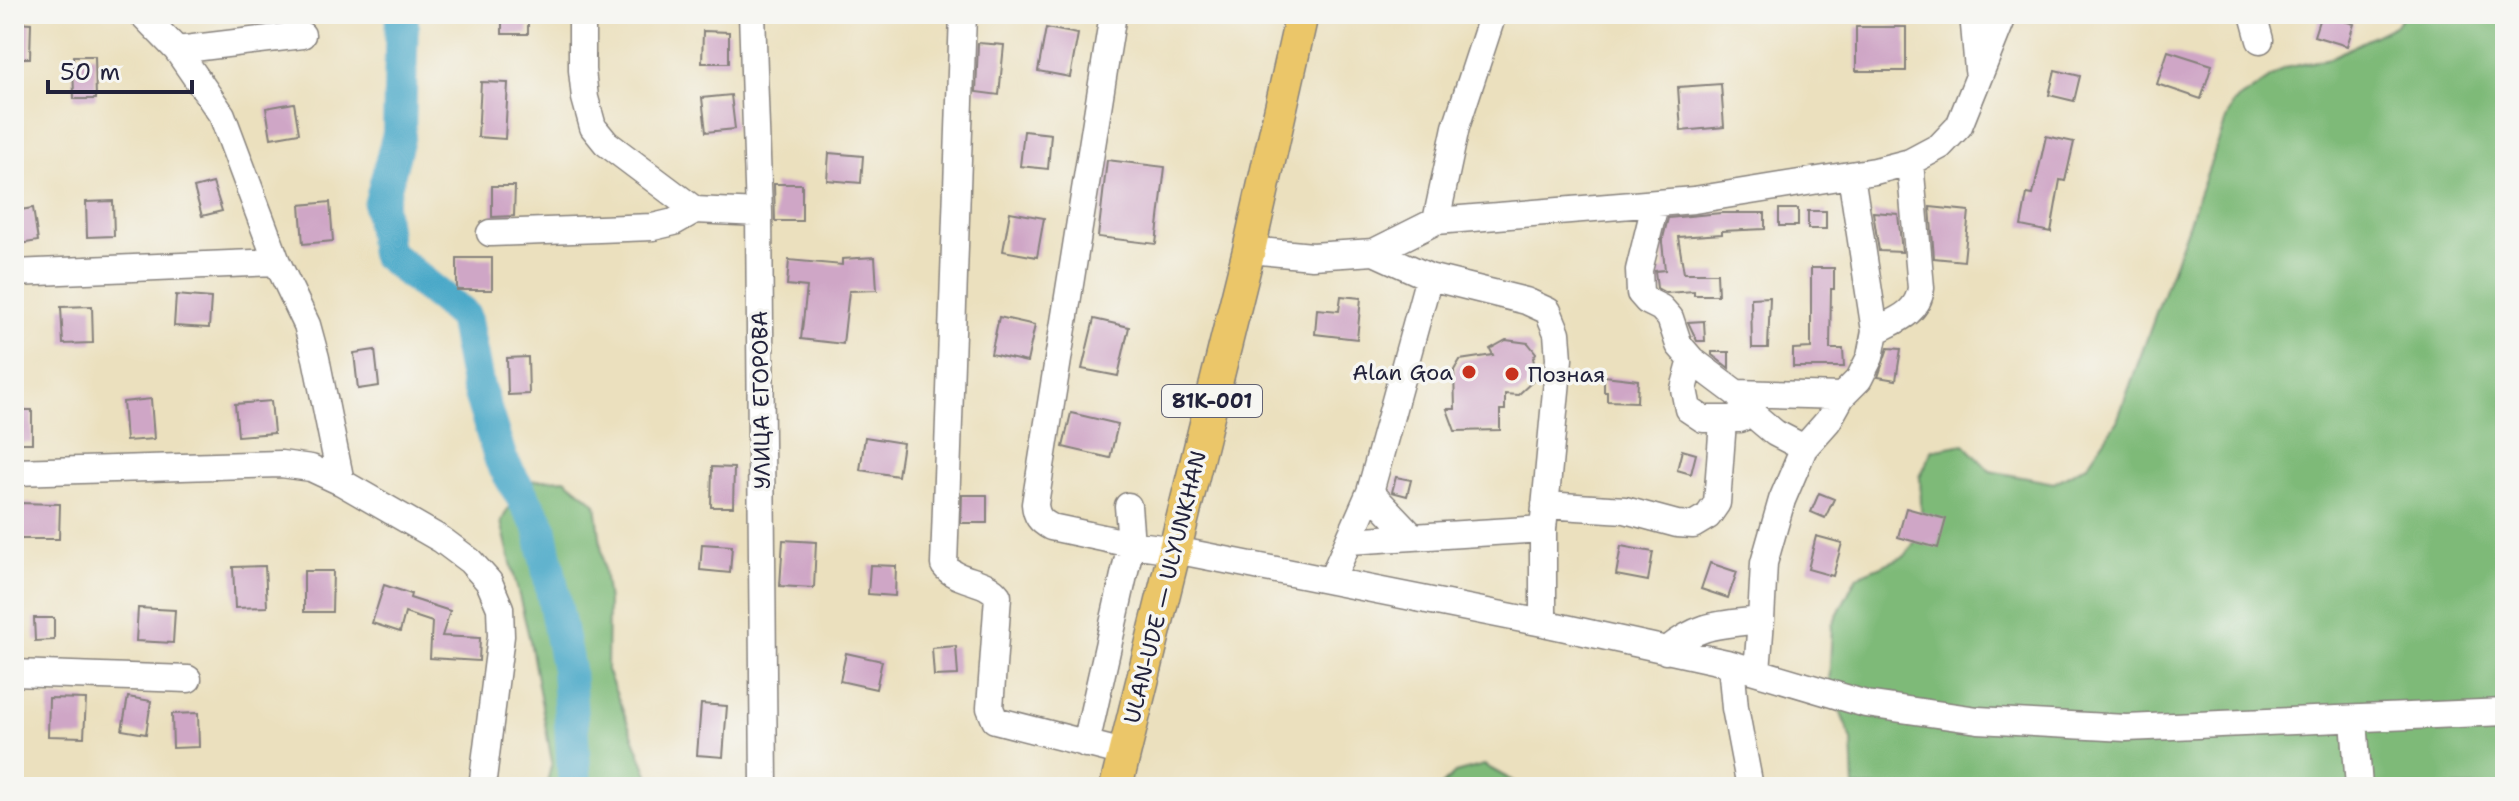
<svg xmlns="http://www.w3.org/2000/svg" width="2519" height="801" viewBox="0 0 2519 801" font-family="'Shantell Sans',sans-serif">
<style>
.forest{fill:#7eba78;stroke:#506e5a;stroke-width:2}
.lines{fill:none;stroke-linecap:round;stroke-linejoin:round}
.river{stroke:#49a8c8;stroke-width:34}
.building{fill:#cfa6c6}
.minor-casing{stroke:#86817c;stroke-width:29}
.major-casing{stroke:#86817c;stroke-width:35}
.minor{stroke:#fff;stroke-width:26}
.major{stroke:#ebc669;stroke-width:32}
.poi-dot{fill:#c8321e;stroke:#f6f6f2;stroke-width:3}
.labels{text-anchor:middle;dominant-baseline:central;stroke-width:7;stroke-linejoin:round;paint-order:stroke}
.shield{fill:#f6f6f2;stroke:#626272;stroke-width:2}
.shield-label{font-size:20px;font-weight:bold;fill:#22223b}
.poi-label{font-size:22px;fill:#22223b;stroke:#f6f6f2;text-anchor:end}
.street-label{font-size:22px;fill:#22223b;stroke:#f6f6f2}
</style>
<rect width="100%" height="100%" fill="#f6f6f2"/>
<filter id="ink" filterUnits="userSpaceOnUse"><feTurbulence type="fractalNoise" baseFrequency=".0125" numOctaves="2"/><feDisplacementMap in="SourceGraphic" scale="16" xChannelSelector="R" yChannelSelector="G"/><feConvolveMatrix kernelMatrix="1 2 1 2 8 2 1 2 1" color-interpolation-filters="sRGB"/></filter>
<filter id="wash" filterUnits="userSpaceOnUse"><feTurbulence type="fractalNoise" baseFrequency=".006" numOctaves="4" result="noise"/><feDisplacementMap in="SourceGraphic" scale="32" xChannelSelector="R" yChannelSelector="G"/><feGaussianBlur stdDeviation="1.8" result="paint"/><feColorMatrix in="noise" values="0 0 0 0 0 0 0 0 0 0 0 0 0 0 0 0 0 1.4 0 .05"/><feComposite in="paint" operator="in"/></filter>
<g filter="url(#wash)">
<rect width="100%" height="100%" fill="#ebe0be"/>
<path class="forest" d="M2404,14h101v773h-651l-2,-47 -23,-55 3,-60 25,-49 48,-20 17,-25 -2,-54 12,-27 32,-6 26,27 64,12 33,-18 30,-44 115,-317 53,-36 45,-10 65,-32z
M565,479l31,25 12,98 -1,68 46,117h-107l6,-25 -22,-121 -29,-119 22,-41z
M1484,765l40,22h-84l15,-14z"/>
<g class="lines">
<path class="river" d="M402,14l-3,120 -19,72 6,47 78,63 13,68 24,76 39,67 28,143 7,117"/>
</g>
<g id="blocks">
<path class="building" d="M502,14h26v20h-26z
M2321,14l33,10 -7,22 -33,-10z
M14,22l17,1 -1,35h-16z
M1856,27h50v44h-50z
M1046,28l32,6 -8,43 -32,-6z
M703,31l26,1v31h-27z
M978,43l26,2 -5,50 -23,-3z
M2168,51l44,14 -11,34 -44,-15z
M73,56h22l1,43h-22z
M2055,70l25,6 -6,25 -25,-6z
M481,82l27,1 -3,56 -27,-2z
M1721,84l3,43 -43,4 -3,-44z
M731,95l4,34 -29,3 -4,-34z
M294,103l5,30 -28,5 -5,-30z
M1024,131l27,3 -3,35 -28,-3z
M2046,136l28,6 -9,39 -5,-1 -9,52 -30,-6 6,-32 6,1z
M829,153l34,3 -2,27 -34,-3z
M1107,160l58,7 -9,77 -58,-7z
M213,183l9,28 -20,5 -8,-28z
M774,184h28v37h-27z
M492,186h23l-1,30 -22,1z
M113,201l1,35 -27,1 -1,-35z
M330,202l3,39 -30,3 -3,-39z
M1930,207l39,4 -5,50 -30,-3z
M33,208l5,33 -24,4v-34z
M1779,209h19v17h-19z
M1808,211h18v18h-18z
M1010,212l34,6 -7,39 -34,-6z
M1873,212l25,2 4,38 -23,-1z
M1721,213h44v16l-43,2v3l-44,3 6,36h33l1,22h-24v-4l-28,2 -9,-5 -2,-17 10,-1 -3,-28 6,-24z
M875,257l2,33 -28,1 -6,53 -42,-5 6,-52 -20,-2 2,-25 53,5v-6z
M457,258h35v32h-35z
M1811,268h23v21h-3l-1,60h13l1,18h-51v-18l18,-1z
M176,295l35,3 -2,30 -35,-2z
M1341,296l20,2 -4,41 -42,-5 2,-25 22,2z
M1770,297l-2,51h-16l-1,-50z
M92,306l1,37 -30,1 -2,-37z
M999,317l36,8 -8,37 -36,-8z
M1094,319l35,8 -11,49 -36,-7z
M1704,321l1,20h-8l-9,-19z
M1506,340l22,3 8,10 -3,5 2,9 -3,1 1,13 -15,14 -13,-1v16h-5v20l-45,1 -8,-22h8l-1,-39 6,-10 33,-5 -3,-6z
M1888,348l13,1 -5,31 -18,-3z
M375,350l4,36 -21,3 -4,-36z
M1712,352h17v16l-17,-13z
M528,357l1,37 -21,1 -1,-37z
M1604,376l34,4 -1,22 -30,-1v-9h-3z
M151,399l3,40 -28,2 -3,-39z
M271,401l3,32 -36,3 -3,-32z
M14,410h18v33h-18z
M1071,413l47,11 -8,34 -47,-11z
M865,437l38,6 -5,33 -38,-6z
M1682,450l14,4 -5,20 -14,-4z
M712,467l22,1 -1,39h-22z
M1396,477l15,3 -4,16 -15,-4z
M1819,493l15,6 -9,19 -14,-6z
M962,495h25v28h-26z
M15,503l45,1 -1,35h-44z
M1906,508l40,11 -8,29 -40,-11z
M1816,536l26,7 -9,33 -25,-7z
M783,540l33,2 -2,46 -34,-2z
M702,544l30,2 -2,27 -30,-3z
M1621,546l32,6 -5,29 -32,-6z
M1710,563l27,9 -9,26 -27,-9z
M870,565l26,1 -1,30 -27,-2z
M265,566l2,41 -32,1 -2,-41z
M304,571h29l-1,41h-28z
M384,585l27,9 -1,4 40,13 -8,25 38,2 -1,23 -49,-3 2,-36 -27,-9 -5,19 -28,-9z
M138,608l37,2 -2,33 -37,-2z
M34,618h20v22l-19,1z
M956,646l2,29 -24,1 -2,-28z
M846,653l36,8 -6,28 -36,-8z
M128,697l23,4 -5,33 -24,-4z
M49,698l37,1 -2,38 -36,-1z
M701,704l26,2 -4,51 -26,-2z
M198,713l1,34 -26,1 -1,-34z"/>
</g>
</g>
<g filter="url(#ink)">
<use href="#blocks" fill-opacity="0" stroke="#86817c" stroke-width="2"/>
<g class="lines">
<g class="minor-casing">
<path id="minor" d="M142,14l35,36 45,65 55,147 30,63 9,33 25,124
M582,14v56l3,28 8,29 13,16 89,67 64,3
M752,14l7,199 5,574
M963,14l-19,551c13,18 41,13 54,31l-8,112 5,12 129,33
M1113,14l-78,490c1,12 5,17 16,23l80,17 44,6 368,73 188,41 135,40 112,16 148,8 379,-16
M1973,14l5,56
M2253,14l7,26
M177,50l125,-15
M1655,205l-16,65 1,23 7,8 14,7 9,10 9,27 13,15 44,33 20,24 19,16 29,15
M1436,221l20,-94 37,-113
M490,233l163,-6 21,-5 21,-12
M1249,250l63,6 62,-4 55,25 97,24 22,10 9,22 2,26 -16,170
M1374,252l62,-31 258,-21 181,-29 35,-9 30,-16 19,-20 45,-112
M14,273l263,-11
M1429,277l-59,215 43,45 130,-8v94
M1875,331c21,-11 43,-17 46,-43l-11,-126
M1692,360l-8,29 4,20 15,10h37
M1736,393l106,3
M14,472l267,-8 30,4 30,14 101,58 28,21 19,21 11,26 1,28 -19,151
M1545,505l80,5 52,14 16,1 15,-9 9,-13 6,-82
M1349,541l64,-4
M1331,581l39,-89
M1761,620l3,-57 18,-63 22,-52 24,-27 14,-25 17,-17 11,-22 5,-26 -24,-156
M1666,651c34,-28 53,-26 95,-31l-4,51
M1731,664l4,44 15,79
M14,673l174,6
M2354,720l5,67
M1086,744l45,-200 -3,-38"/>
</g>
<g class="major-casing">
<path id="major" d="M1116,787l133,-537 53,-236"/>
</g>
<use href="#minor" class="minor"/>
<use href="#major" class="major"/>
</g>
</g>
<g class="poi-dot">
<circle cx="1469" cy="372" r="8"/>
<circle cx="1512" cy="374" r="8"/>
</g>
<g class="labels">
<rect class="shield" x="1162" y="385" width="100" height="32" rx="6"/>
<g class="shield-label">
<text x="1212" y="401">81К-001</text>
</g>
<g class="poi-label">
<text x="1453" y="372">Alan Goa</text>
<text x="1528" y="374" text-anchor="start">Позная</text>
</g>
<g class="street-label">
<text transform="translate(761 400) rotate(-91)">УЛИЦА ЕГОРОВА</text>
<text transform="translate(1165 587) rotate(-76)">ULAN-UDE — ULYUNKHAN</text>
</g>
</g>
<rect width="2519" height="801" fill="none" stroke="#f6f6f2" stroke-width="48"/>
<path d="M48 80v12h144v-12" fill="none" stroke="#22223b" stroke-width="4"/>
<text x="60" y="80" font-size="24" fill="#22223b" stroke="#f6f6f2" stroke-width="6" paint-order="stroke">50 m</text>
</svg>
